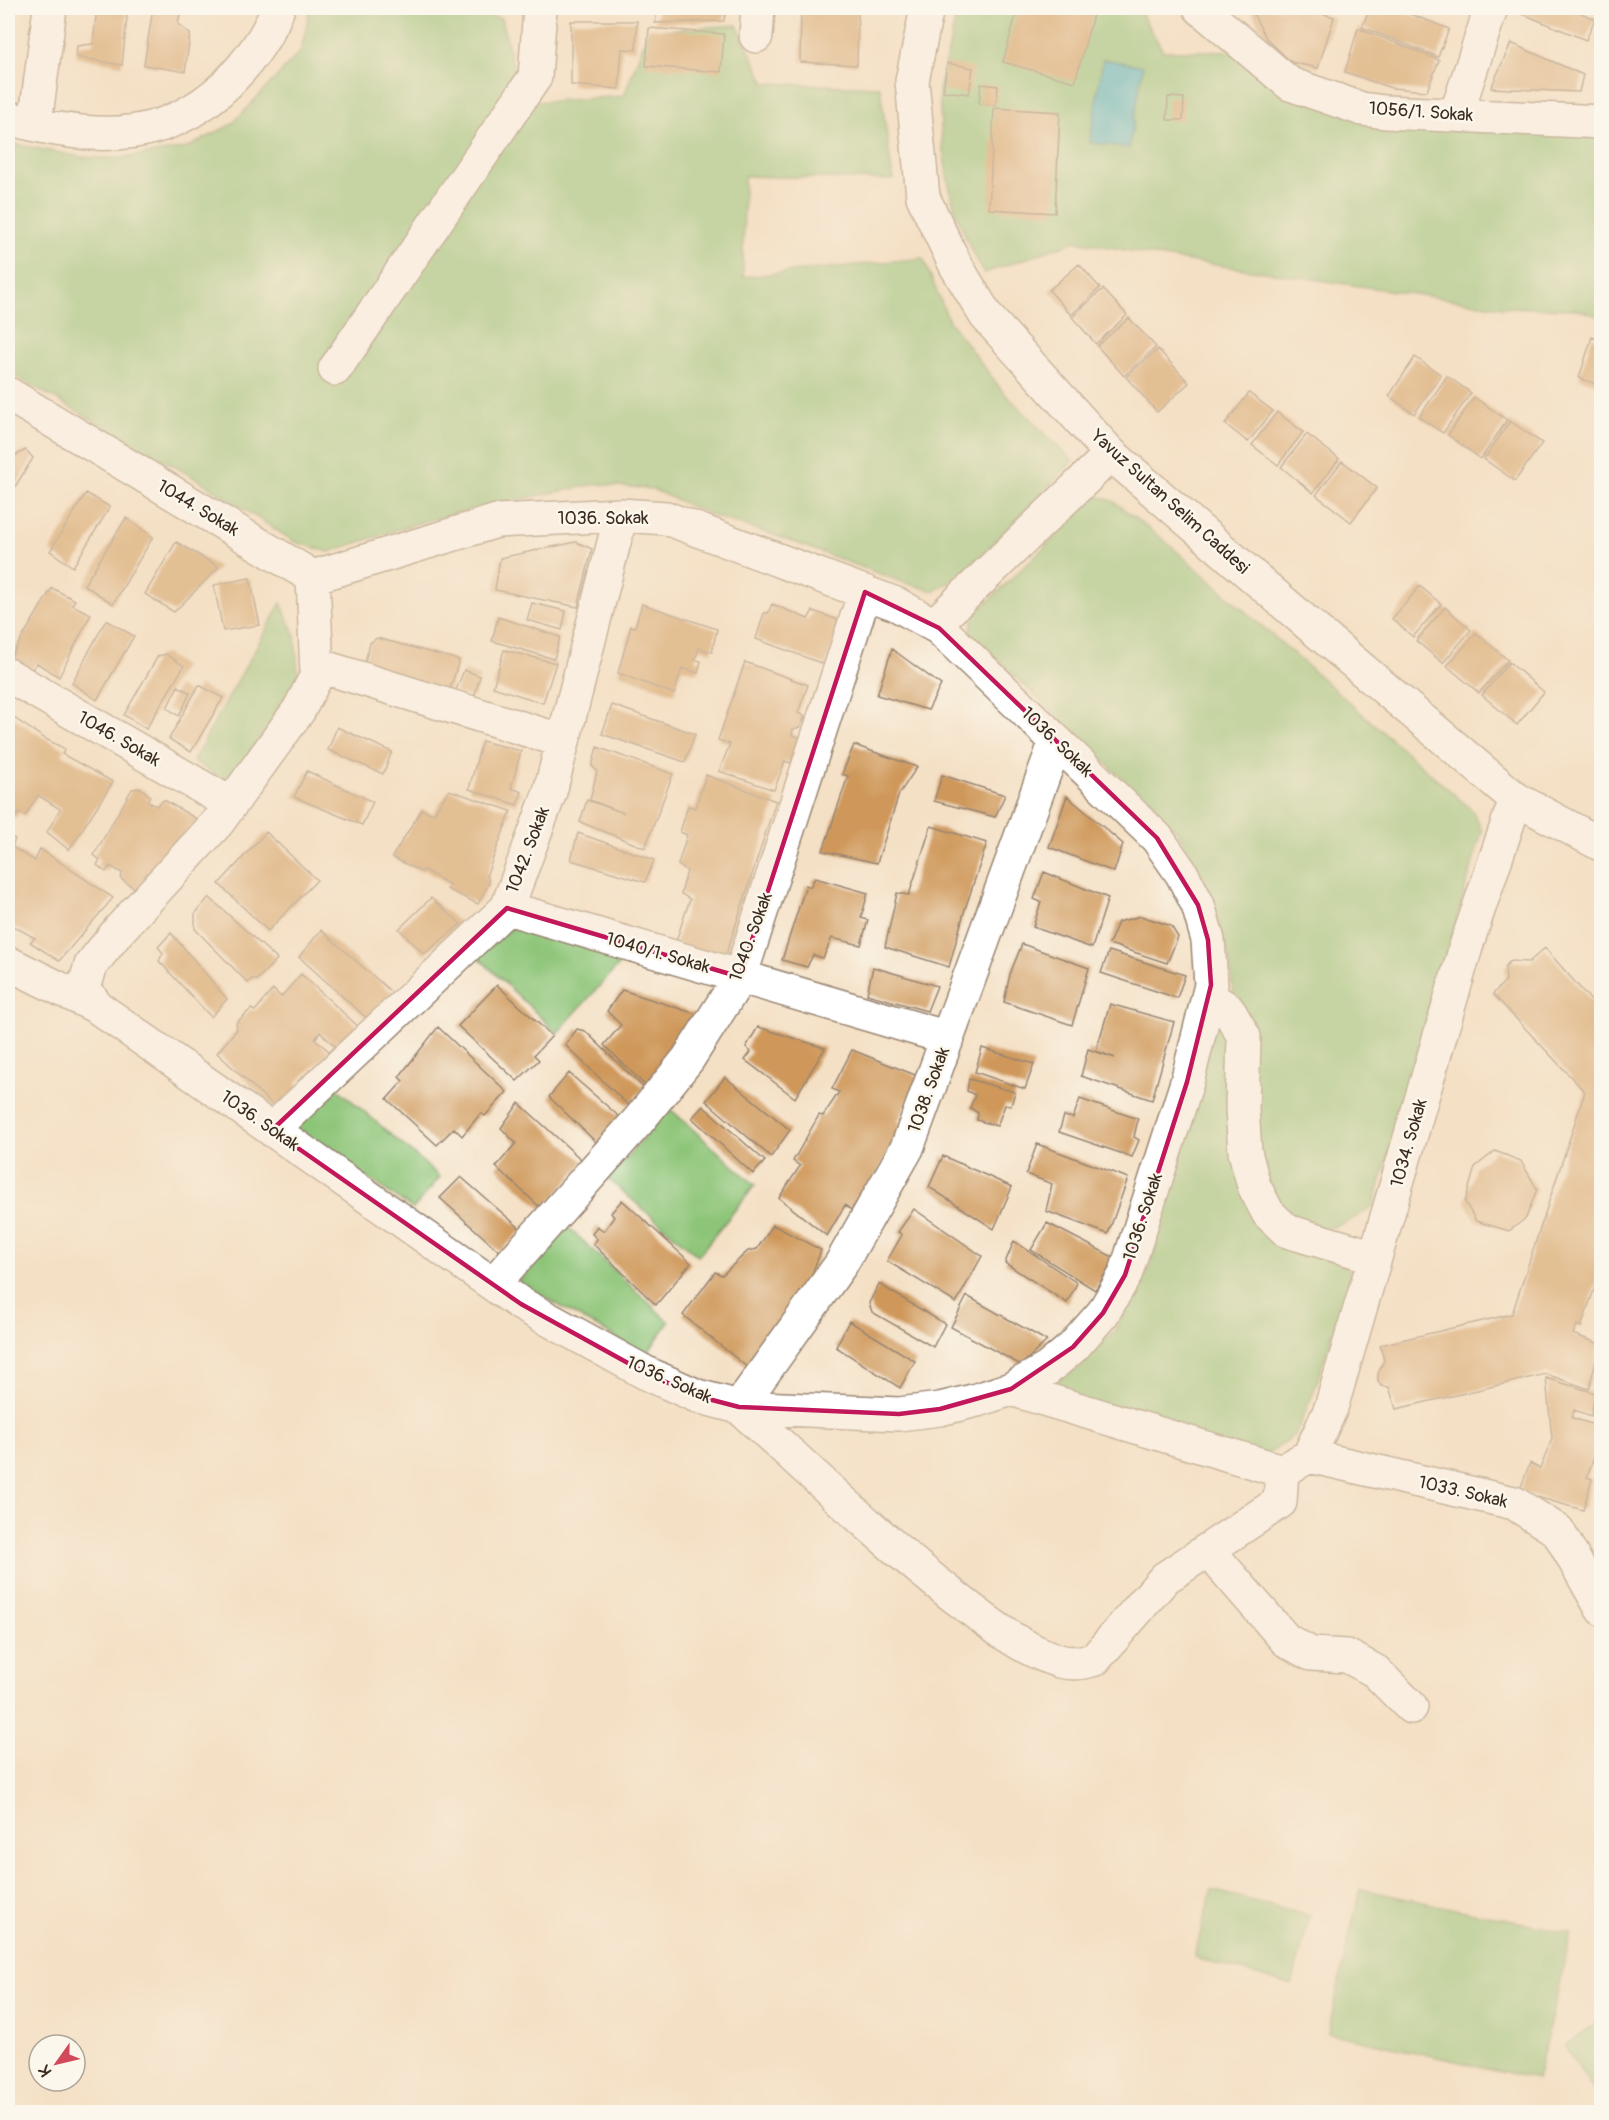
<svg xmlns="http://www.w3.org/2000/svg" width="1609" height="2120" viewBox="0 0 1609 2120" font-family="Pangolin,sans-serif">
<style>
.green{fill:#8dc578;stroke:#64784b;stroke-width:1.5}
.water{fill:#4cb7c8;stroke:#447073;stroke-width:1.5}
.building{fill:#cf985a}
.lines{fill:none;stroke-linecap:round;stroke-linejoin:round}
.minor-casing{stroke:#988572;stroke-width:36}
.major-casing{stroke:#988572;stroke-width:36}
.minor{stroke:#fff;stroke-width:33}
.major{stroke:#fff;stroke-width:33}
.marked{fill:none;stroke:#c2185b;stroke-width:4.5;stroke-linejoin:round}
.labels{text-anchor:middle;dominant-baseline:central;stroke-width:5;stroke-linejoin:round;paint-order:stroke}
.street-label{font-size:18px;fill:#3b2a1e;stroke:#fbf7ec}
</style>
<rect width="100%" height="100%" fill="#fbf7ec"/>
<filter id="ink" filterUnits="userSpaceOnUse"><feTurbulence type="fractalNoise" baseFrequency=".0167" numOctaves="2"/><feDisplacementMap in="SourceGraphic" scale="12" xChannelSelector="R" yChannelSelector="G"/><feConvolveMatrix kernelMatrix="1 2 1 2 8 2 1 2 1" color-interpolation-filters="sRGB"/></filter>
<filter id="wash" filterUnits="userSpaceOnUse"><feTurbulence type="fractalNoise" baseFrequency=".008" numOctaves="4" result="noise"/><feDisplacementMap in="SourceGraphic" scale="24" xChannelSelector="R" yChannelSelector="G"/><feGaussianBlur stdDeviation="1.35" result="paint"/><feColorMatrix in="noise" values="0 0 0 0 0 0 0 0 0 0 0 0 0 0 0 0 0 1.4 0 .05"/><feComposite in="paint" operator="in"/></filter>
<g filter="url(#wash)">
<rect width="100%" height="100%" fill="#f4e0c5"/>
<path class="green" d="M310,8h128l63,10 21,85 102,-7 24,-65 89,-6 28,58 115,4 13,93 -149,-4 -1,101 180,-19 26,63 54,71 70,69 -111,114 -28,16 -32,-9 -128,-47 -61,-19 -61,-27 -55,-5 -115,23 -57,14 -96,31 -34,-10 -98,-63 -189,-107v-229l73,14 23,1h18l65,-10 45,-24 69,-73z
M958,8h180l25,43h75l39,35 324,50v181l-25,-8 -74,-2 -333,-49 -93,-17 -92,32 -16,-30 -12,-30 -8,-32 -6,-37 -3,-53z
M1097,496l16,5 53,41 306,268 10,21 -108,374c-53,40 -78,27 -111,-25l-30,-186 -3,-33 -24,-79 -29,-51 -207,-198 4,-18z
M281,603l14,33 3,38 -33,58 -37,50 -35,-21z
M514,925l111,33 -68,75 -79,-76z
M1216,1018l18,17 8,154 17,38 27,20 53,14 13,12 -38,118 -18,43 -39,28 -215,-74 37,-20 36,-39 35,-61z
M338,1089l102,88 -27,32 -118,-81z
M669,1108l86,77 -57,71 -90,-77z
M568,1227l101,95 -23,33 -128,-73z
M1360,1889l211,44 -34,146 -209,-46z
M1212,1890l98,26 -18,69 -98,-28z
M1601,2020v80l-37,-54z"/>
<path class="water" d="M1103,59l40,7 -14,82 -39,-6z"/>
<g id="blocks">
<path class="building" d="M97,8h31l-6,57 -46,-8 1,-11 16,-2z
M153,8h28l-3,16 12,10 -5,38 -41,-7z
M658,8h68l-2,13 -69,2z
M801,8h57l-1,57 -57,-3z
M1018,8h48l27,7 -18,67 -72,-20z
M1250,8h54l30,9 -16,51 -27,-6 -25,-24z
M1370,8h25l54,21 -11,28 -76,-30z
M1514,8h55l26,11 -9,21 -73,-30z
M571,21h66l-1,29 -14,-1 -3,40 -48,-4z
M649,28l75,6 -3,38 -75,-6z
M1358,28l81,32 -12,31 -36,-3 -46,-16z
M1511,43l72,32 -4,17 -88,-4z
M947,63l26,5 -4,26 -26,-3z
M981,84l17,2 -2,19 -17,-1z
M1168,97l16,1 -1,22h-16z
M994,108l66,4 -5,101 -66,-4z
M1079,264l21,24 -29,27 -22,-25z
M1103,289l24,26 -31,29 -24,-27z
M1129,318l27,29 -32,29 -27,-30z
M1592,337l10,4v45l-23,-8z
M1158,349l31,34 -32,29 -31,-35z
M1415,357l26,18 -27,39 -25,-18z
M1447,376l24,17 -28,40 -24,-16z
M1249,393l24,18 -25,31 -23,-18z
M1474,397l33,23 -26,39 -33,-24z
M1277,412l26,20 -25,33 -26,-20z
M1510,421l32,22 -27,38 -31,-22z
M1307,434l32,25 -26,34 -32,-26z
M26,450l7,8 -25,40v-47l6,5z
M1342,461l35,27 -26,34 -35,-27z
M86,493l24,14 -37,60 -23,-16z
M126,518l27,19 -40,67 -29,-19z
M176,542l43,25 -45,45 -29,-18z
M576,542l16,7 -14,58 -83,-17 5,-32z
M250,578l10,47 -37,6 -9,-46z
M1420,586l21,18 -28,33 -21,-18z
M52,588l23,12 -3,5 19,9 -32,63 -22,-14 -6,8 -21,-13z
M532,603l34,8 -4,19 -35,-10z
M642,604l75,25 -5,23 -13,-4 -4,12 6,1 -3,12 -16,-5 -8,26 -56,-21 13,-47 4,1z
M772,604l36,15 5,-8 28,10 -15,44 -70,-26 8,-26h4z
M1445,607l26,23 -28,33 -27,-22z
M498,617l62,20 -6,22 -62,-18z
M106,620l28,16 -37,64 -25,-17z
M1476,633l32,27 -29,33 -32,-27z
M377,638l82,22 -11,36 -86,-24 8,-29z
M892,649l49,36 -13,25 -51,-15z
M504,650l52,13 -13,40 -50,-16z
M166,654l18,12 -38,63 -22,-14 34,-59z
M745,662l63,23 -10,28 7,3 -5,11 -7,2 -1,6 8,2 -9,26 -6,-2 -11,29 -55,-19 11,-27 -12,-4z
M1509,662l35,30 -27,33 -35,-30z
M464,670l16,6 -6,22 -19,-5z
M199,685l24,13 -32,54 -22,-13z
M178,686l12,7 -11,23 -12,-8z
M612,705l83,29 -10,28 -83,-28z
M8,714l36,24 21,11 -3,5 51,28 -44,68 -22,-18 13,-23 -22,-14 -13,21 -6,-3 -4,5 -7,-7z
M337,727l55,25 -9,22 -55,-24z
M482,741l39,10 -10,37 11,4 -5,13 -48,-16z
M854,745l63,22 -18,27 -22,69 -54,-12 25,-75 -6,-2z
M597,747l76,27 -28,74 -65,-26 7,-22 37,13 -34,-13 7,-29 -5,-5z
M307,771l66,31 -11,23 -68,-28z
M706,775l70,26 -52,160 -49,-17 15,-45 -9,-5 6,-23 -9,-6 9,-30 -7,-3 8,-26 7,2z
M942,775l63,20 -10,22 -61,-16z
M141,788l9,8 -3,5 9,5 8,-6 36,21 -63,69 -16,-11 1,-6 -12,-7 -4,6 -9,-7 3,-5 -6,-5 38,-66z
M449,790l62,21 -24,63 2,9 -11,21 -31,-15 3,-4 -26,-15 -3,2 -29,-15 30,-48 11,5z
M1067,796l56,48 -9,28 -65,-25z
M931,826l56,17 -22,66 -16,58 -64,-20 12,-54 12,2z
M266,832l51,48 -49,51 -49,-47z
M578,833l76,27 -9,22 -74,-22z
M8,835l7,4 -3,8 23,14 5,-12 73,49 -54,63 -29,-19 5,-4 -27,-15z
M1044,872l64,26 -16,50 -59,-21 8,-25 -7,-3z
M815,878l53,15 -7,25 7,2 -7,25 -29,-7 -9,20 -10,-3 -6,12 -25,-7 24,-75 4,2z
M209,897l68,62 -20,21 -5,-1 -4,4 -53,-54v-15z
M431,898l30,26 -37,30 -25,-25z
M1141,916l30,10 7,11 -11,26 -58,-19 9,-22z
M321,930l76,67 -25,26 -73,-66z
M171,933l56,66 -16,18 -52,-56 4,-8 -5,-6z
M1022,944l67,24 -17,57 -68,-23 6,-28z
M1545,948l57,65v254l-21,60 -4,-2 -4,9 27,10 -11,45 -43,-15 -150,35 -7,-22 -8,-1 -3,-5v-7l6,-14 -4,-15 132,-31 73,-222 -92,-98 13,-14 -1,-13 5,-6 19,1z
M1109,951l76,24 -8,23 -76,-25z
M873,967l64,19 -10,25 -60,-17z
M301,974l61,56 -20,23 -22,-21 -5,7 15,13 -33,30 2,8 -20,21 -62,-58 20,-24 -1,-6 15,-14 4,2 18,-22 8,8z
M497,985l55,51 -18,19 5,5 -22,21 -59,-55z
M622,990l77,25 -34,46 -14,30 -47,-46 17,-20 -14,-14z
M1110,1004l64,18 -22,78 -71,-24 7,-27 27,9 -19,-7z
M438,1027l69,65 -22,24 -4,-3 -19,23 -8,-8 -17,17 -50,-46 16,-18 -4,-4z
M758,1027l67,21 -30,50 -50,-38 6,-8 -5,-5z
M577,1029l8,2 59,57 -16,17 -63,-60z
M982,1048l52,16 -9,25 -50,-17z
M852,1050l68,27 -22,45 9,4 -35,55 -21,29 -6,-5 -18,31 -48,-38 21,-32 -7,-5 26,-46 4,1 16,-24 -7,-3z
M569,1073l53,46 -22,27 -51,-49z
M725,1077l65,53 -19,27 -65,-56z
M969,1079l46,13 -4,14 -6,-1 -8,21 -20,-6 1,-7 -8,-5 5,-13 -8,-4z
M1080,1099l58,20 -4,18 5,3 -7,17 -73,-25 5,-16 9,2z
M519,1103l65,59 -41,48 -47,-43 20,-24 -15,-15z
M703,1106l62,55 -12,13 -61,-56z
M1037,1144l91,34 -20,56 -62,-23 6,-27 -26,-10z
M1495,1151l26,10 16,28 -11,29 -17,13 -33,-10 -11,-19 10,-35z
M943,1156l69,31 -18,42 -65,-42z
M461,1177l61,53 -22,22 -60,-54z
M622,1200l69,63 -35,42 -63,-61 4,-5 -5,-5 5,-8 7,5 10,-14 -3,-4z
M914,1209l68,47 -26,47 -69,-42 15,-26 -4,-3z
M1047,1223l68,35 -20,32 -64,-40z
M773,1225l48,25 -10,27 -24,37 -11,26 -10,1 -19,26 -64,-52 32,-43 7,3 26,-24 9,-2z
M1014,1241l63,42 -10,20 -62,-40z
M879,1284l66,40 -12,23 -61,-35 -3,-9z
M967,1296l80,45 -26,24 -70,-38z
M849,1321l66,40 -15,27 -64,-41z
M1546,1378l49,15 -4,23 -17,-6 -2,8 30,9v26l-6,-2 -9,26 5,2 -9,31 -64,-18 11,-29 10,6 12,-30z"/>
</g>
</g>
<g filter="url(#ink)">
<use href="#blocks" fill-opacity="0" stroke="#988572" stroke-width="1.5"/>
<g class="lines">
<g class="minor-casing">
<path id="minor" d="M1200,8l90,76 72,25 23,3 217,10
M756,36l2,-28
M1456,115l35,-107
M8,118c89,24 166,28 232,-48 16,-19 30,-39 38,-62
M35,124l15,-116
M335,369l200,-292 5,-69
M8,394l305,183
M934,625l177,-171
M317,665l246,76
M8,675l223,129
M507,908l441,130
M8,963l89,44 424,297 125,69 51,23 42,11 160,7 41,-5 37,-9 34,-11 36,-20 26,-22 30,-34 22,-38 62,-193 24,-97 -3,-45 -10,-35 -16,-31 -25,-36 -218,-210 -43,-24 -230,-86 -45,-3 -124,6 -184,56
M1208,997l20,12 16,28 -2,72 3,43 9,34 14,27 19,18 88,26
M97,1007l-13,-19 7,-23 28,-35 99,-108 81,-112 18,-35 -4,-98
M272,1130l235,-222 43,-116 71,-277
M493,1284l146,-164 49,-61 52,-82 125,-385
M1011,1389l271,82
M739,1407l102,-143 66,-116 149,-407
M739,1407c70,63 138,129 212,187 33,25 67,54 108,67 11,3 24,2 36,-2l70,-81 115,-76 2,-31
M1309,1456l205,47 44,28 44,78
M1282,1471l27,-15 22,-48 137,-468 48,-141
M1208,1550l78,90 25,14 36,2 28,15 36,36"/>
</g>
<g class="major-casing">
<path id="major" d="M927,8l-15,73 11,116 32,67 31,52 125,138 195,168 210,177 86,46"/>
</g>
<use href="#minor" class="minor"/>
<use href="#major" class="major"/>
</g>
</g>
<path d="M0 0H1609V2120H0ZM865,592l74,36 218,210 41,67 10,35 3,45 -24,97 -62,193 -22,38 -30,34 -62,42 -71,20 -41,5 -160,-7 -42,-11 -51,-23 -125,-69 -249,-174 235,-222 233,69z" fill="#f4e0c5" fill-opacity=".55" fill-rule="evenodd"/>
<path class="marked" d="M865,592l74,36 218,210 41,67 10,35 3,45 -24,97 -62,193 -22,38 -30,34 -62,42 -71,20 -41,5 -160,-7 -42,-11 -51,-23 -125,-69 -249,-174 235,-222 233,69z"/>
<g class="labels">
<g class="street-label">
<text transform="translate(1421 112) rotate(4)">1056/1. Sokak</text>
<text transform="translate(1170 502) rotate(42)">Yavuz Sultan Selim Caddesi</text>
<text transform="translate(198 508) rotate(31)">1044. Sokak</text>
<text x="603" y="518">1036. Sokak</text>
<text transform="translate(119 739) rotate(30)">1046. Sokak</text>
<text transform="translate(1057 742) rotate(44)">1036. Sokak</text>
<text transform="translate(528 850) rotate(-69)">1042. Sokak</text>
<text transform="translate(751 937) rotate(-70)">1040. Sokak</text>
<text transform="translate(658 953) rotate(16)">1040/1. Sokak</text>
<text transform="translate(929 1090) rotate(-70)">1038. Sokak</text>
<text transform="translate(260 1121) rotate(35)">1036. Sokak</text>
<text transform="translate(1409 1143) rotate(-74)">1034. Sokak</text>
<text transform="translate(1143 1217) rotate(-72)">1036. Sokak</text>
<text transform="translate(669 1380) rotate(24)">1036. Sokak</text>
<text transform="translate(1463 1492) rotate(13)">1033. Sokak</text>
</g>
</g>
<rect width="1609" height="2120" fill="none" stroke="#fbf7ec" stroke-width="30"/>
<g transform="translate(57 2063) rotate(236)"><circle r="28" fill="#fbf7ec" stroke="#aea59a" stroke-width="1.5"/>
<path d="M0-4.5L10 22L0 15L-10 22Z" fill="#d1495b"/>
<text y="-9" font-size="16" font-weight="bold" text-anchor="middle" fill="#3b2a1e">K</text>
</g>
</svg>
